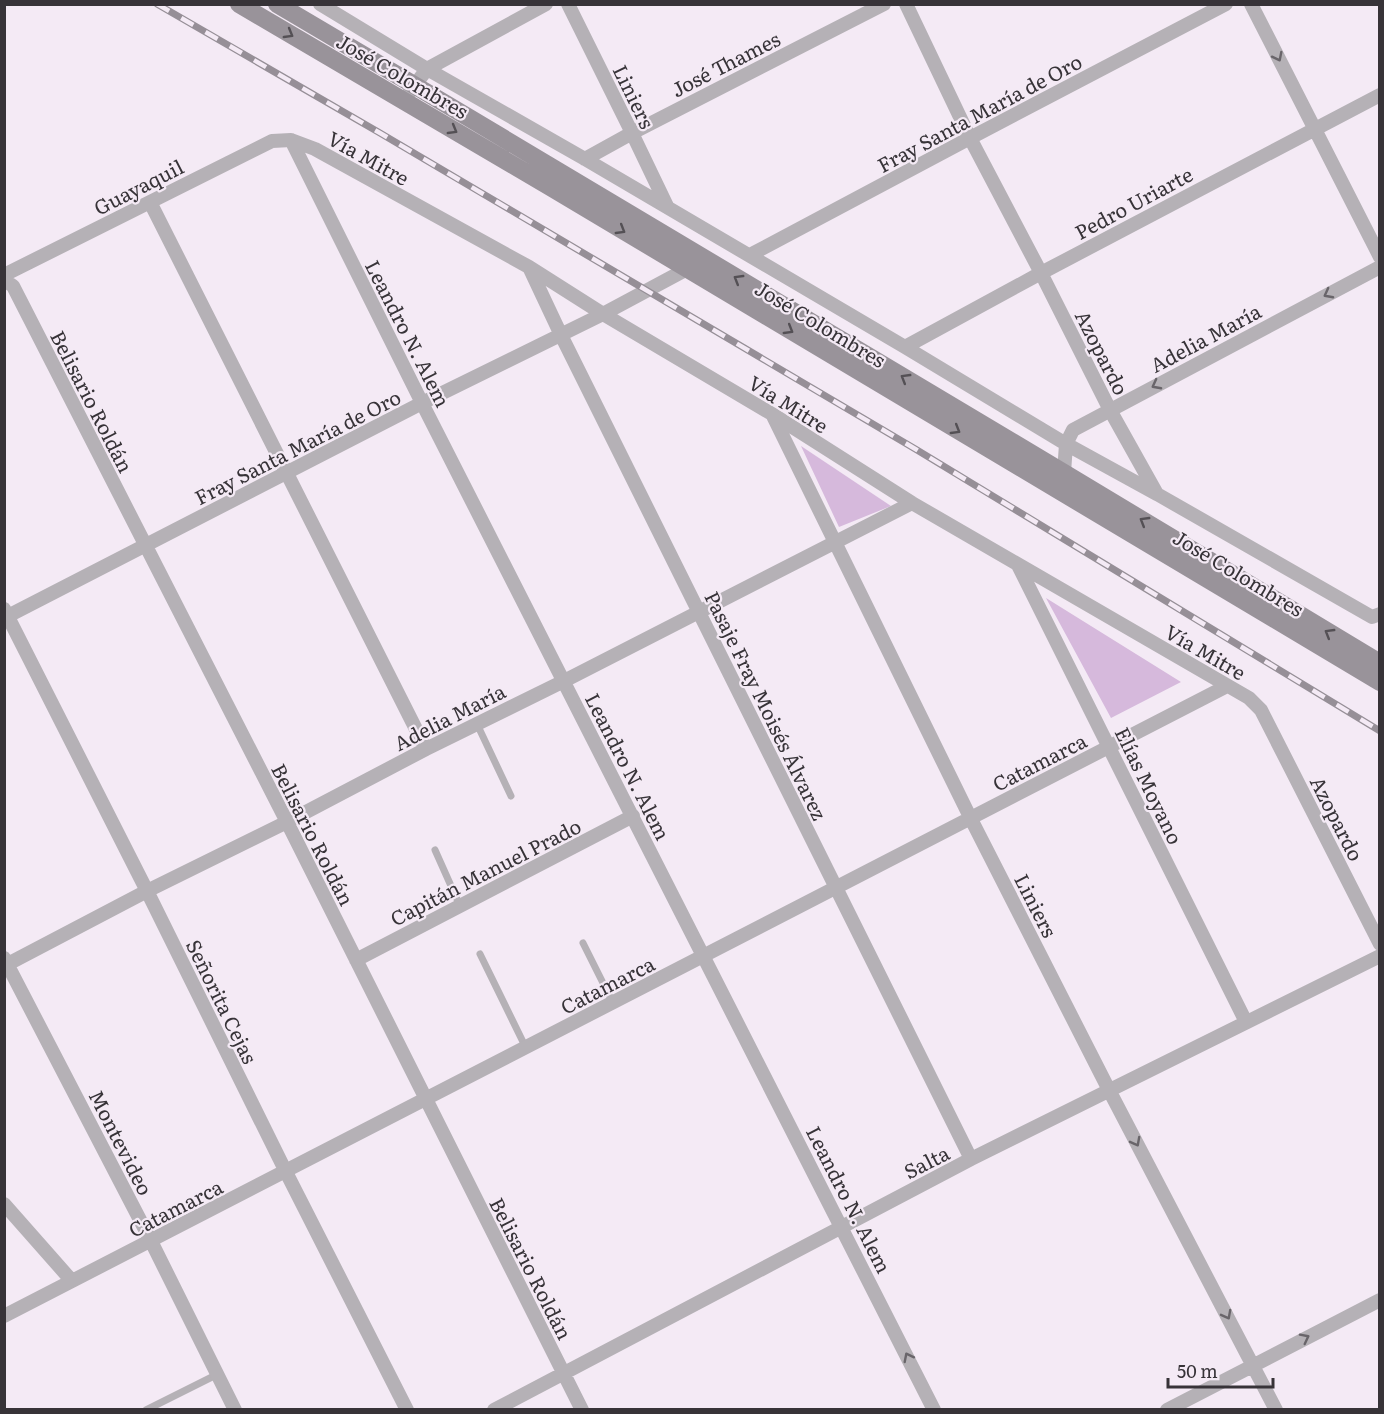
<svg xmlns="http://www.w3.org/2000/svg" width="1384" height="1414" viewBox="0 0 1384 1414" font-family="Literata,serif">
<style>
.park{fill:#d6b9dc}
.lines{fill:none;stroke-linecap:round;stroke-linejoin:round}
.lane{stroke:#b5b1b6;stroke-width:7}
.street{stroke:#b5b1b6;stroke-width:14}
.secondary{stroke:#99939a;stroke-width:18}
.rail-casing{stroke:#968f97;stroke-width:7}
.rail{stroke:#f4eaf5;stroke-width:4.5;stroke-dasharray:14;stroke-linecap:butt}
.oneway{stroke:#545055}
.oneway2{stroke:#69656a}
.labels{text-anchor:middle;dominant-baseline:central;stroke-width:4.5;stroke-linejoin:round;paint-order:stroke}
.street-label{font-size:20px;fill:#373338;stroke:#f4eaf5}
</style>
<rect width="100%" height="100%" fill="#f4eaf5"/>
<path class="park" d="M801,446l90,60 -52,21z
M1046,598l135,84 -70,36z"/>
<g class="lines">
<path class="lane" d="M477,724l34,72
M435,850l25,56
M583,943l30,60
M480,954l46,94
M146,1410l72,-36"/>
<path class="street" d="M320,4l107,65 158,90 320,188 161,97 91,50
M568,4l64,129 35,73
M906,4l64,134 71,135 69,137 47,84 215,123 8,-3
M1251,4l129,253
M409,93l18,-24 119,-65
M291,140l131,263 512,1007
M585,159l47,-26 252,-129
M150,202l276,547
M750,255l220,-117 256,-134
M529,267l32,68 410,824
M4,275l268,-134 19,-1 24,9 214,118 74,47 169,100 140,89 337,195 12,12 119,234
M4,280l9,6 274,536 295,588
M905,347l136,-74 339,-178
M773,416l198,403 138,271 167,320
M1060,480l4,-7 2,-29 7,-14 307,-163
M1018,565l228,457
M4,609l143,282 139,281 121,238
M4,618l418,-215 181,-89 84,-45 6,-5
M4,958l147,283 84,169
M356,960l277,-144
M4,966l143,-75 140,-69 139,-73 138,-68 348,-178
M4,1204l68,77
M4,1316l1223,-630
M494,1410l477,-251 409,-203
M1167,1410l213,-110"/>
<path class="secondary" d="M239,4l313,184 828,494
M277,4l137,81 650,388 316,190"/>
<g class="rail-casing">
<path id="rail" d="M157,4l223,129 537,317 463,281"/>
</g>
<use href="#rail" class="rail"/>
</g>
<defs><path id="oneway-chevron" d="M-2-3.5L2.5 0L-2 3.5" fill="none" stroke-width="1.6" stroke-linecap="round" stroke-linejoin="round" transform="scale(1.5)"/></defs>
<g class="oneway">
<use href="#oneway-chevron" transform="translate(289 34) rotate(30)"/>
<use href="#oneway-chevron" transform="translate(453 130) rotate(30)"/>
<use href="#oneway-chevron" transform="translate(621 230) rotate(31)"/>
<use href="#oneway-chevron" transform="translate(738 279) rotate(-149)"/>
<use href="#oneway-chevron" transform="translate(789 330) rotate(31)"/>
<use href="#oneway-chevron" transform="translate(905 378) rotate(-149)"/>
<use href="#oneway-chevron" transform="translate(956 430) rotate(31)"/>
<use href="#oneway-chevron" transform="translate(1144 521) rotate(-149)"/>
<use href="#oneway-chevron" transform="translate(1329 633) rotate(-149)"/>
</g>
<g class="oneway2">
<use href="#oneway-chevron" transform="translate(1278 57) rotate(63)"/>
<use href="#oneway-chevron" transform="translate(1328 294) rotate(152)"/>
<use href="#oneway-chevron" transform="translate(1156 385) rotate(152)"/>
<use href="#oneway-chevron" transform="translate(1136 1142) rotate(62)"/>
<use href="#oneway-chevron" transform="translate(1227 1315) rotate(62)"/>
<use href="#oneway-chevron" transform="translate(1305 1338) rotate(-27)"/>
<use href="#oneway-chevron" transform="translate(908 1357) rotate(-117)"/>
</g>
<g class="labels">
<g class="street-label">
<text transform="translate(725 63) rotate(-27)">José Thames</text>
<text transform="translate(403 75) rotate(30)">José Colombres</text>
<text transform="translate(635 96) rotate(64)">Liniers</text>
<text transform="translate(979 112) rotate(-28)">Fray Santa María de Oro</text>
<text transform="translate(369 157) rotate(29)">Vía Mitre</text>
<text transform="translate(138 186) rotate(-27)">Guayaquil</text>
<text transform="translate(1133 202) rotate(-28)">Pedro Uriarte</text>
<text transform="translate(821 323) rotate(31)">José Colombres</text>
<text transform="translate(409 333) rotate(63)">Leandro N. Alem</text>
<text transform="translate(1205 337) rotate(-28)">Adelia María</text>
<text transform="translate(1103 352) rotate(63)">Azopardo</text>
<text transform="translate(93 401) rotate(63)">Belisario Roldán</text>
<text transform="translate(789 403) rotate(32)">Vía Mitre</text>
<text transform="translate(297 446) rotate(-27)">Fray Santa María de Oro</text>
<text transform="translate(1239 572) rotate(31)">José Colombres</text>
<text transform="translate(1206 651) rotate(30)">Vía Mitre</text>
<text transform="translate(767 705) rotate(64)">Pasaje Fray Moisés Álvarez</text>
<text transform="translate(449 716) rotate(-27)">Adelia María</text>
<text transform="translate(1039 761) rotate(-27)">Catamarca</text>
<text transform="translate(629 766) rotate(63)">Leandro N. Alem</text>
<text transform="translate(1150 785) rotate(64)">Elías Moyano</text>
<text transform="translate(1338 818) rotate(63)">Azopardo</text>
<text transform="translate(314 834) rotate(63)">Belisario Roldán</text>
<text transform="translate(485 871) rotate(-27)">Capitán Manuel Prado</text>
<text transform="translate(1037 905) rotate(63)">Liniers</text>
<text transform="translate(607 984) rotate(-27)">Catamarca</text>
<text transform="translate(223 1001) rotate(64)">Señorita Cejas</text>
<text transform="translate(122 1142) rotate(63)">Montevideo</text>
<text transform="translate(926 1161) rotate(-27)">Salta</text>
<text transform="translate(850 1199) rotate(63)">Leandro N. Alem</text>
<text transform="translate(175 1207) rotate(-27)">Catamarca</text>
<text transform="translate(532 1268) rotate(63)">Belisario Roldán</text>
</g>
</g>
<rect width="1384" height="1414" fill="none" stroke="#373338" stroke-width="12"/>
<path d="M1168 1378v9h105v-9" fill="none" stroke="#373338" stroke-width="3"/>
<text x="1177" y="1378" font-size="18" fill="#373338" stroke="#f4eaf5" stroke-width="4.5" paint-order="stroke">50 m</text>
</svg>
